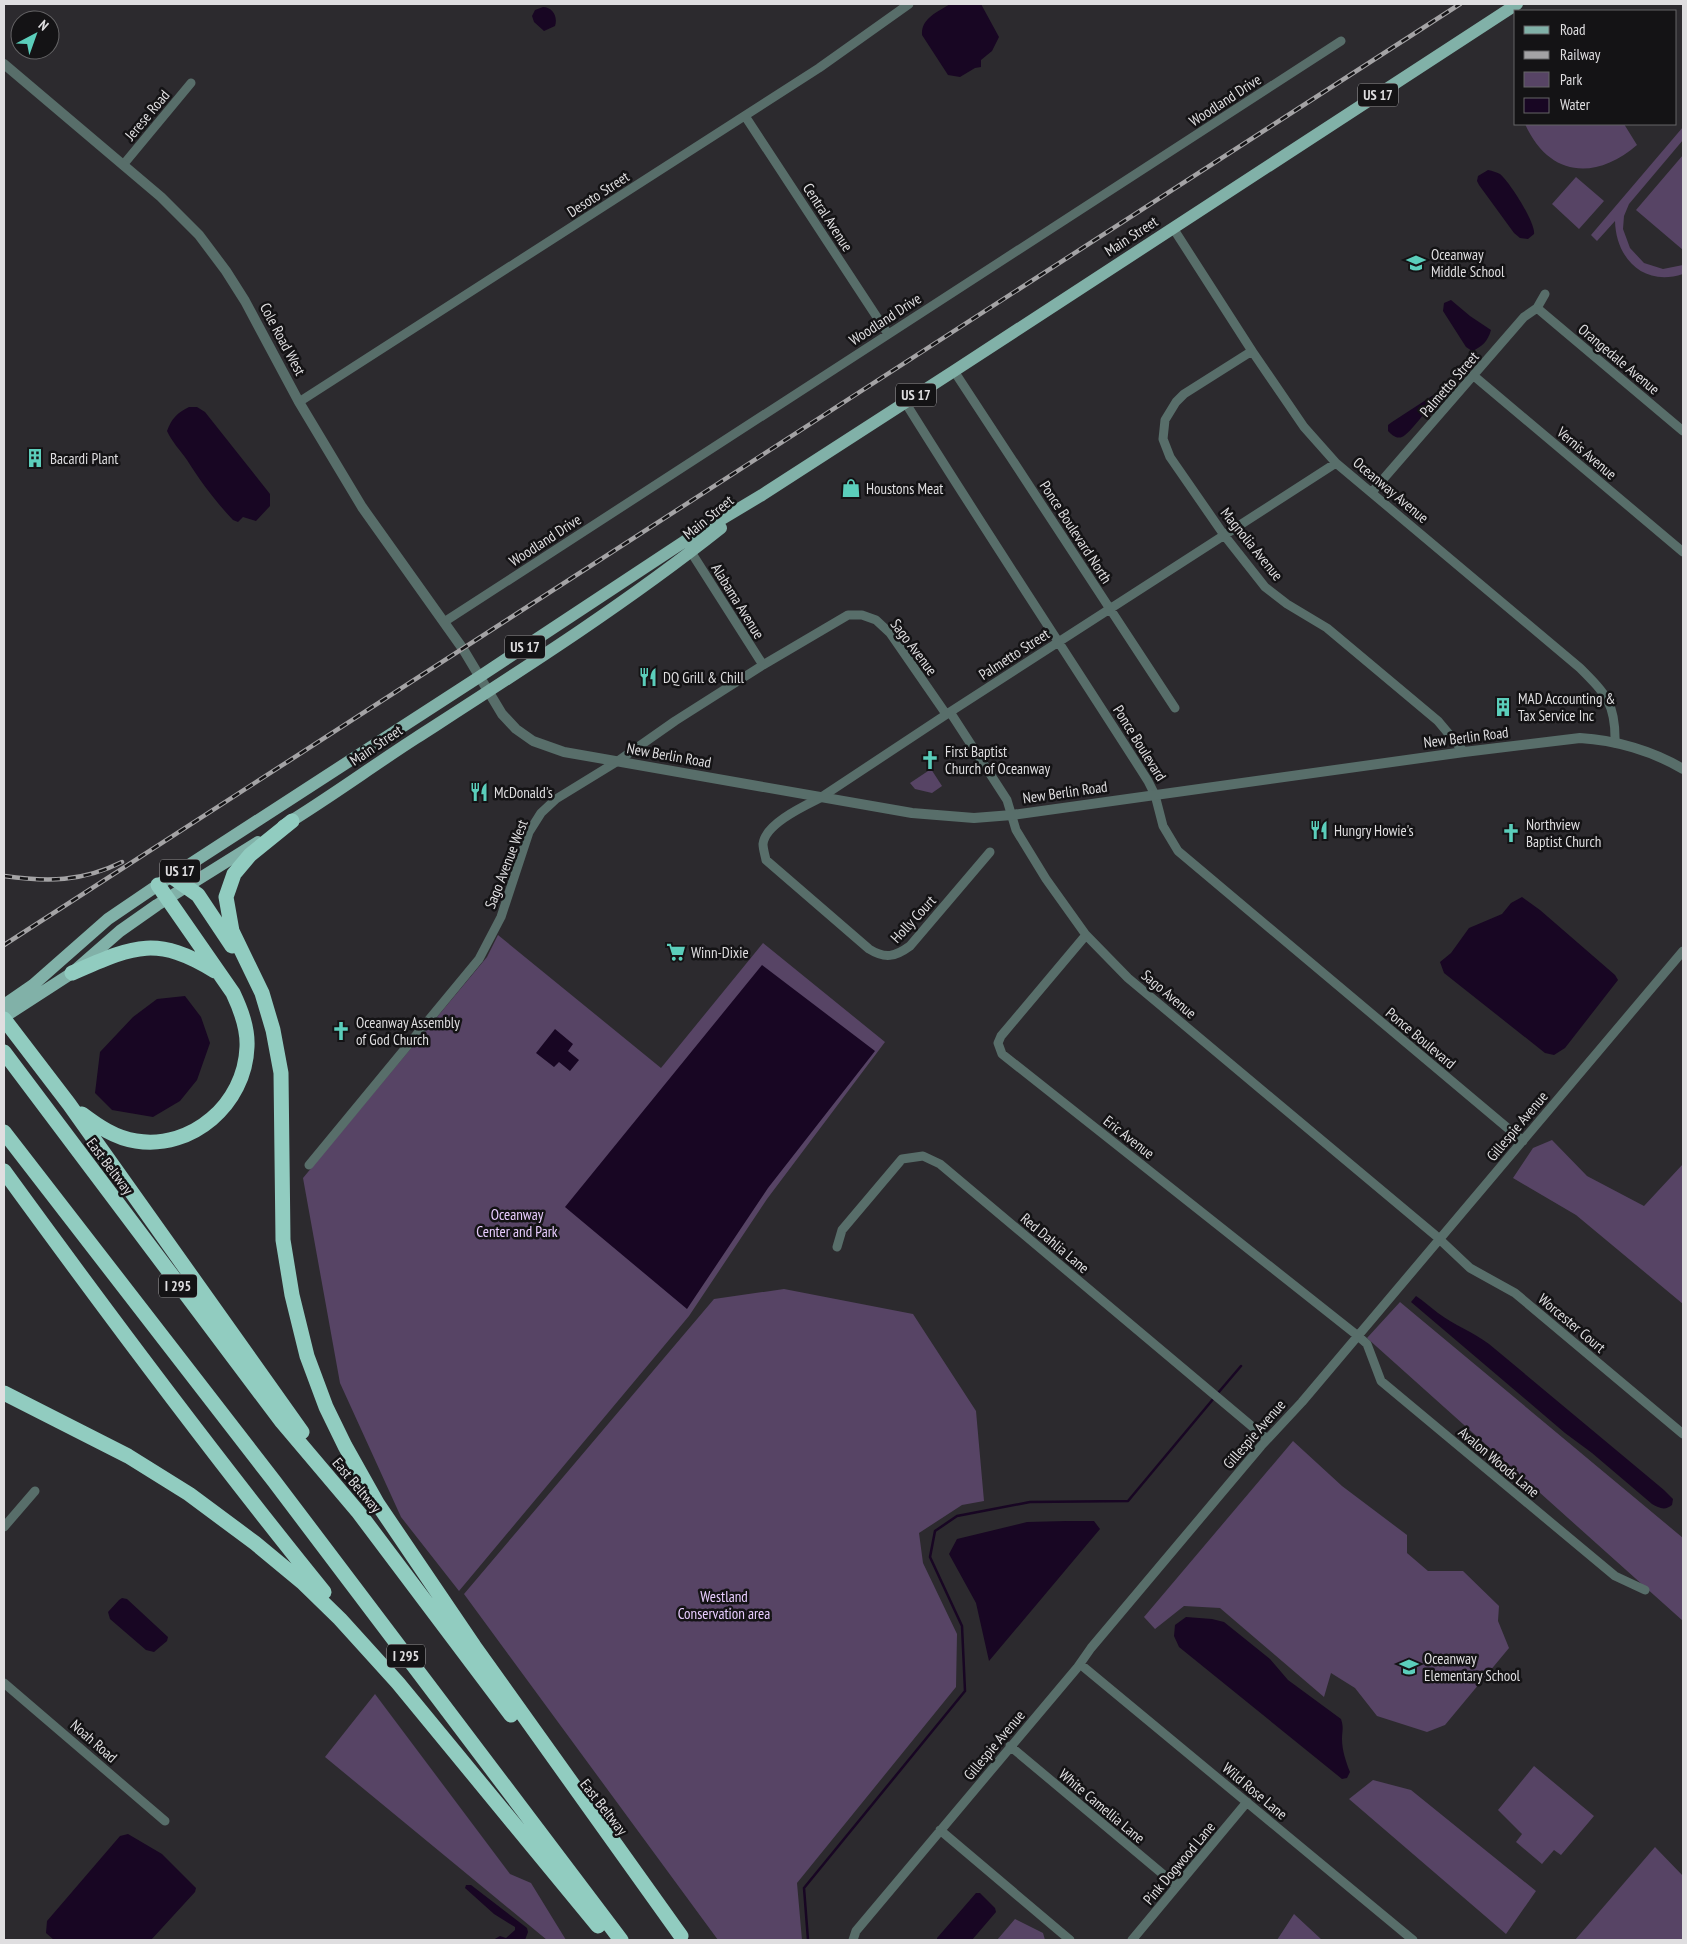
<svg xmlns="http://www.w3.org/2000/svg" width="1687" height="1944" viewBox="0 0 1687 1944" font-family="'PT Sans Narrow',sans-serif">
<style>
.green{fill:#574465}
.water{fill:#180623}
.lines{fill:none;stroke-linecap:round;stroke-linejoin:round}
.stream{stroke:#180623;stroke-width:2.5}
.minor{stroke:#586e6a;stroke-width:9}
.tertiary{stroke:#586e6a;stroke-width:10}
.primary{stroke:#81b1a8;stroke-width:12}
.motorway{stroke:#91ccc0;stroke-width:15}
.rail-casing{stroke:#a4a3a5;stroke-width:4.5}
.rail{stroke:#141315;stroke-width:2.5;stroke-dasharray:8;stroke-linecap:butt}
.labels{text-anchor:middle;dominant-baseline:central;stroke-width:5;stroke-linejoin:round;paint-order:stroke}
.shield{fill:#141315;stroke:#a2a1a3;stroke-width:1}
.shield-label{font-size:14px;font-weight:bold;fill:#dfdee0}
.street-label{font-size:15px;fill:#dfdee0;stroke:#141315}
.poi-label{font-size:15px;fill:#dfdee0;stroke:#141315;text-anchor:start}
.park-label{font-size:15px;fill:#e8ccfe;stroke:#141315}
</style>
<rect width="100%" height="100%" fill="#2c2a2e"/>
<path class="green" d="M1525,124h99l13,21c-42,36 -88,32 -112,-21z
M1683,127v13l-54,64 -5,12 -1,13 7,19 14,15 19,6 20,-4v9c-39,13 -67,-15 -68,-53l-18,20 -6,-6z
M1683,155v95l-47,-40z
M1576,177l28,24 -25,28 -27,-25z
M931,769l11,17 -10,7 -17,-4 -5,-6z
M498,935l163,133 102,-125 122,99 -118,157 -78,117 -230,275 -58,-74 -61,-134 -37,-205 184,-221z
M1552,1140l35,36 57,30 39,-42v140l-107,-89 -63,-37 20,-30z
M784,1289l129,25 63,97 8,90 -22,4 -43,28 4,30 34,71 -1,53 -159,196 5,57h-84l-254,-346 250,-295z
M1400,1302l283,236v83l-316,-283z
M1293,1441l49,45 65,49v18l21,18h35l36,35 -1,15 11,27 -64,77 -18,7 -50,-16 -22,-28 -24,-15 -7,24 -104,-89 -36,-2 -29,23 -11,-12z
M375,1694l135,180 21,9 35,57h-19l-222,-183z
M1534,1766l60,50 -33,39 -7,-5 -12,14 -26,-22 6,-8 -24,-24z
M1373,1780l38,10 125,101 -30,43 -157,-135z
M1655,1847l28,29v64h-108z
M1294,1914l28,26h-45z
M1015,1919l28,14 2,7h-48z"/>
<path class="water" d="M950,4h31l18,33 -7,14 -11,9v7l-6,1 -15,9 -12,-2 -26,-40c-1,-17 16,-23 28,-31z
M543,7c10,0 15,10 12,19l-11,5 -10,-9 -2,-6 3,-6z
M1488,170c5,1 8,2 12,4 9,7 36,49 34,60l-6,5 -8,-1 -6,-5 -35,-48 -2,-4 1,-5z
M1451,300l19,16 21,14c-3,11 -9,17 -19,21l-6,-4 -23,-36 1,-8z
M1435,394l4,2 -2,3c-8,7 -28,36 -35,38 -6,2 -10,-2 -14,-6v-6l4,-3z
M189,407h8l8,5 65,82v12l-14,15 -13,-4 -5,5 -5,-2c-18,-19 -32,-38 -46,-60 -7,-10 -15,-18 -20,-29 5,-13 10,-18 22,-24z
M1522,897l18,13 75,65 3,5 -53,68 -11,7 -9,-2 -101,-80 -4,-11 11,-9 18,-25 33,-14 9,-11z
M762,965l113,86 -107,137 -81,121 -122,-102z
M185,996l16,21 9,26 -13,37 -17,21 -27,16 -41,-7 -17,-17 5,-41 33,-35 24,-18z
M555,1029l18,15 -5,7 11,9 -9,11 -11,-9 -5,5 -18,-14z
M1416,1296c8,5 14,11 22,17 16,12 35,19 51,31l175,146 9,9 -1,6c-7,6 -13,3 -20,-1l-60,-51 -27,-20 -154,-131z
M1066,1521h28l6,8 -111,132 -13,-58 -27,-49 8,-15 70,-17z
M122,1598l5,1 41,38 -1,4 -13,11 -8,-2 -36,-31 -2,-7 11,-12z
M1186,1617l26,2 12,3 46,37 18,21 53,39c3,9 1,12 1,20 0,11 4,23 8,33l-3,6 -5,1 -163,-132 -5,-11 1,-11z
M128,1834l34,20 34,34 -1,4 -44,48h-97l-8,-7 1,-12 73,-85z
M466,1885h5l56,43 1,4 -3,8h-32l7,-4 6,2 9,-8v-3l-21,-13 -29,-26z
M976,1893h4l15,15 1,4 -24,28h-35v-2z"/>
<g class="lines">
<path class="stream" d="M1218,1393l23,-27
M808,1940l-4,-52 161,-197 -3,-65 -32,-69 5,-26 22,-15 73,-14 98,-1 86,-103"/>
<path class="minor" d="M745,116l143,218
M123,165l68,-82
M1173,228l79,123 52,76 32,36 244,205c26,26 36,36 35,75
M1537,308l146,123
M1252,351l-68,43 -8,8 -11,18 -2,19 7,18 54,78 41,52 22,17 40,24 111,93 26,31
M954,371l221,337
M1474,376l209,176
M299,402l520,-334 90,-64
M905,402c79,127 162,252 243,379l7,14 8,31 15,25 345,290
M1372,492l152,-175 13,-9 8,-14
M691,552l72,113
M444,622l897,-581
M950,712l57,88 9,30 30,49 40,56 42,43 307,257 35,33 45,25 168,141
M990,852l-80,94c-15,11 -25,13 -41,3l-103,-89c-1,-5 -3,-11 -3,-16 2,-20 41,-38 57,-46l130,-86 386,-249
M1086,935l-85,101 -3,7 4,11 356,282 9,8 14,37 234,195 30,14
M309,1165l170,-206 22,-42 28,-85 12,-19 15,-14 62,-38 57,-40 88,-56 85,-50h14l14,5 14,13 56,81
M837,1247l5,-17 60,-71 21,-3 17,8 327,275
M4,1527l31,-36
M1080,1664l333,276
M4,1683l161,138
M1010,1746l167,140
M940,1830l130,110
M853,1940l3,-9 221,-263 14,-20 170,-202 41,-44 381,-451
M1132,1940l115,-138"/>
<path class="tertiary" d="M4,64l157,133 38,38 27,36 19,30 54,101 63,105 101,142 39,65 14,15 17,12 31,11 348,61 62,5 38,-3 452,-63 116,-14c35,2 73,13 103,31"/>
<path class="primary" d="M283,826c46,-28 88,-59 133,-88 104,-67 208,-133 305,-210
M4,1005l29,-20 75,-66 50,-34 321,-208 206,-136 77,-46 192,-124 563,-367
M4,1017l68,-44 48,-42 37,-26 101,-63"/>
<path class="motorway" d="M292,821l-42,34 -16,19 -8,23 6,34 30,62 11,37 8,43 2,167 9,55 15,61 19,51 19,39 32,57 97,143 207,290
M171,876l27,19 34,51
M72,973c60,-26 83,-39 143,-2
M4,1019l65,85 233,328
M4,1052l278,370 77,91 152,202
M82,1114c16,12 33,24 54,27 56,9 109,-37 111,-94 1,-19 -6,-37 -14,-54l-75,-108
M4,1132l270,349 347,459
M4,1171c104,143 208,283 320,421
M4,1393l124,63 61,38 66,49 47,39 38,37 58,64 200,243"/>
<g class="rail-casing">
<path id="rail" d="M4,876c43,6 78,6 118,-14
M4,945l1456,-941"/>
</g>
<use href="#rail" class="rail"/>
</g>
<defs>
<g id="school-bare" transform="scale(1.5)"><path d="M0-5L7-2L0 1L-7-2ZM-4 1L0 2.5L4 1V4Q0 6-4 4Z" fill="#5bcebb" stroke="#141315" stroke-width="2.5" paint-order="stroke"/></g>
<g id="building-bare" transform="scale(1.5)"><path d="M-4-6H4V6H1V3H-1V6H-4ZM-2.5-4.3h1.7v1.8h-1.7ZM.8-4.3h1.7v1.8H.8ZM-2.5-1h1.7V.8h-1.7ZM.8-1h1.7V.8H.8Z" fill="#5bcebb" stroke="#141315" stroke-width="2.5" paint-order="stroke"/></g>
<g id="shop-bare" transform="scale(1.5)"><path d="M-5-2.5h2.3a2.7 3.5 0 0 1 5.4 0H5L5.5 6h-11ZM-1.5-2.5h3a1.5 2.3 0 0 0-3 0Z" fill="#5bcebb" stroke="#141315" stroke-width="2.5" paint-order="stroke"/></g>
<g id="restaurant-bare" transform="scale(1.5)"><path d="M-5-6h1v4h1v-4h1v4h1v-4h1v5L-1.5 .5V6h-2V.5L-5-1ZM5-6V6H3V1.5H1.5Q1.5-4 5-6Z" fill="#5bcebb" stroke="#141315" stroke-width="2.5" paint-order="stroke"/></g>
<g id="church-bare" transform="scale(1.5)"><path d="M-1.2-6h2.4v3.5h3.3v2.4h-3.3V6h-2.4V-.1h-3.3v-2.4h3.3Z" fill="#5bcebb" stroke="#141315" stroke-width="2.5" paint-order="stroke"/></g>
<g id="supermarket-bare" transform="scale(1.5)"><path d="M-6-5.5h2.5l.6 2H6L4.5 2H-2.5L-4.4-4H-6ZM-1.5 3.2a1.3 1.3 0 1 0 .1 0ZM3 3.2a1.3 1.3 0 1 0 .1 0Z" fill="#5bcebb" stroke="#141315" stroke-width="2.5" paint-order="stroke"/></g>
</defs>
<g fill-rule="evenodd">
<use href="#school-bare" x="1416" y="263"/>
<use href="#building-bare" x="35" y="458"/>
<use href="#shop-bare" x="851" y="488"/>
<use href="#restaurant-bare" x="648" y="677"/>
<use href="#building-bare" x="1503" y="707"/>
<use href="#church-bare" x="930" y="760"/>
<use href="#restaurant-bare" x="479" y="792"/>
<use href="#restaurant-bare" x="1319" y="830"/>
<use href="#church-bare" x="1511" y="833"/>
<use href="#supermarket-bare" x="676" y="952"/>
<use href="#church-bare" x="341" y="1031"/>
<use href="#school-bare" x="1409" y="1667"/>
</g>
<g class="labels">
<g class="shield">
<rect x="1358" y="83.5" width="40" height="23" rx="4"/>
<rect x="896" y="383.5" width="40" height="23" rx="4"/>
<rect x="505" y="635.5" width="40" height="23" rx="4"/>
<rect x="160" y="859.5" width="40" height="23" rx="4"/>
<rect x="159" y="1274.5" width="38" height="23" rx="4"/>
<rect x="387" y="1644.5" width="38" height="23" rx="4"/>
</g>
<g class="shield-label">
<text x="1378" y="95">US 17</text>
<text x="916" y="395">US 17</text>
<text x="525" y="647">US 17</text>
<text x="180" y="871">US 17</text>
<text x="178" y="1286">I 295</text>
<text x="406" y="1656">I 295</text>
</g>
<g class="street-label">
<text transform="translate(1225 100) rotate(-33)">Woodland Drive</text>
<text transform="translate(147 115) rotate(-50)">Jerese Road</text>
<text transform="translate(598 194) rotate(-33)">Desoto Street</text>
<text transform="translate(828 217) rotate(57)">Central Avenue</text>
<text transform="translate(1131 236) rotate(-33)">Main Street</text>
<text transform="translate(885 319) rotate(-33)">Woodland Drive</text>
<text transform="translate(283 339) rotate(62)">Cole Road West</text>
<text transform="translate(1619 359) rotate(40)">Orangedale Avenue</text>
<text transform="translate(1449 384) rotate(-49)">Palmetto Street</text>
<text transform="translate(1587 453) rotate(40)">Vernis Avenue</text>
<text transform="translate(1391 490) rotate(40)">Oceanway Avenue</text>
<text transform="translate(708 517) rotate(-39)">Main Street</text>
<text transform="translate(1076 532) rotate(57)">Ponce Boulevard North</text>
<text transform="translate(545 540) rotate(-33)">Woodland Drive</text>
<text transform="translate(1252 544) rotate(51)">Magnolia Avenue</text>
<text transform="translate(738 601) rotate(58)">Alabama Avenue</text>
<text transform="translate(914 647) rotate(53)">Sago Avenue</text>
<text transform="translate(1014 654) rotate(-33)">Palmetto Street</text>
<text transform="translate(1466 737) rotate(-7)">New Berlin Road</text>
<text transform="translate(1140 743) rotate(58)">Ponce Boulevard</text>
<text transform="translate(376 745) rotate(-34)">Main Street</text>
<text transform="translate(669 755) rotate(10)">New Berlin Road</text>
<text transform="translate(1065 792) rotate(-8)">New Berlin Road</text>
<text transform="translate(506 864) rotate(-69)">Sago Avenue West</text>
<text transform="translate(913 919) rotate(-47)">Holly Court</text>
<text transform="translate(1169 994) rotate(40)">Sago Avenue</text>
<text transform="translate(1421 1038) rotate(40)">Ponce Boulevard</text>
<text transform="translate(1517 1126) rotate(-50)">Gillespie Avenue</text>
<text transform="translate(1129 1137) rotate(38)">Eric Avenue</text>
<text transform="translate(110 1166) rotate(53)">East Beltway</text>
<text transform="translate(1055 1243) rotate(40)">Red Dahlia Lane</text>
<text transform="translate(1572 1323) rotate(40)">Worcester Court</text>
<text transform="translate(1254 1434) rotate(-49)">Gillespie Avenue</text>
<text transform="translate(1499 1462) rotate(40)">Avalon Woods Lane</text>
<text transform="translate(357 1485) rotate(50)">East Beltway</text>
<text transform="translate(94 1741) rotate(41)">Noah Road</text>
<text transform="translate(994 1745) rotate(-50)">Gillespie Avenue</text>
<text transform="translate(1255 1791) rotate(40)">Wild Rose Lane</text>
<text transform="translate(1102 1806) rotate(40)">White Camellia Lane</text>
<text transform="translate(604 1807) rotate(52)">East Beltway</text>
<text transform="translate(1179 1863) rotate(-50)">Pink Dogwood Lane</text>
</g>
<g class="poi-label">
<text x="1431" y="254">Oceanway<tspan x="1431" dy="17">Middle School</tspan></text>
<text x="50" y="458">Bacardi Plant</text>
<text x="866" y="488">Houstons Meat</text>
<text x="663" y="677">DQ Grill &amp; Chill</text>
<text x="1518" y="698">MAD Accounting &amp;<tspan x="1518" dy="17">Tax Service Inc</tspan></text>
<text x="945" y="751">First Baptist<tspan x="945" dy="17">Church of Oceanway</tspan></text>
<text x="494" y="792">McDonald's</text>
<text x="1526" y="824">Northview<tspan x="1526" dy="17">Baptist Church</tspan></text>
<text x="1334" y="830">Hungry Howie's</text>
<text x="691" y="952">Winn-Dixie</text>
<text x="356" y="1022">Oceanway Assembly<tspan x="356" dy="17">of God Church</tspan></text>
<text x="1424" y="1658">Oceanway<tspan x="1424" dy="17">Elementary School</tspan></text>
</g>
<g class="park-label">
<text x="517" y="1214">Oceanway<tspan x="517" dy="17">Center and Park</tspan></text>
<text x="724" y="1596">Westland<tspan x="724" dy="17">Conservation area</tspan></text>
</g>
</g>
<rect width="1687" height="1944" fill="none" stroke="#dfdee0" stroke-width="10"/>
<rect x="1514" y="10" width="162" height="115" fill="#141315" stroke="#656466"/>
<rect x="1524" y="26" width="25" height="8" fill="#81b1a8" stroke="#656466"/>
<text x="1560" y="35" font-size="15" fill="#dfdee0">Road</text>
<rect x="1524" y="51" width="25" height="8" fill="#a4a3a5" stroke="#656466"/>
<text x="1560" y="60" font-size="15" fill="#dfdee0">Railway</text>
<rect x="1524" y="72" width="25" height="15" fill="#574465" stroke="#656466"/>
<text x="1560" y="85" font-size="15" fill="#dfdee0">Park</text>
<rect x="1524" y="98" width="25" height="15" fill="#180623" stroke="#656466"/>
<text x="1560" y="110" font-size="15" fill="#dfdee0">Water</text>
<g transform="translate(35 35) rotate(41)"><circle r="24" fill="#141315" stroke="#656466"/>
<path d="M0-4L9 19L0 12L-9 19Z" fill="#5bcebb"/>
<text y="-8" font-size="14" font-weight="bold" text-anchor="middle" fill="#dfdee0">N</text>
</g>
</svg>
